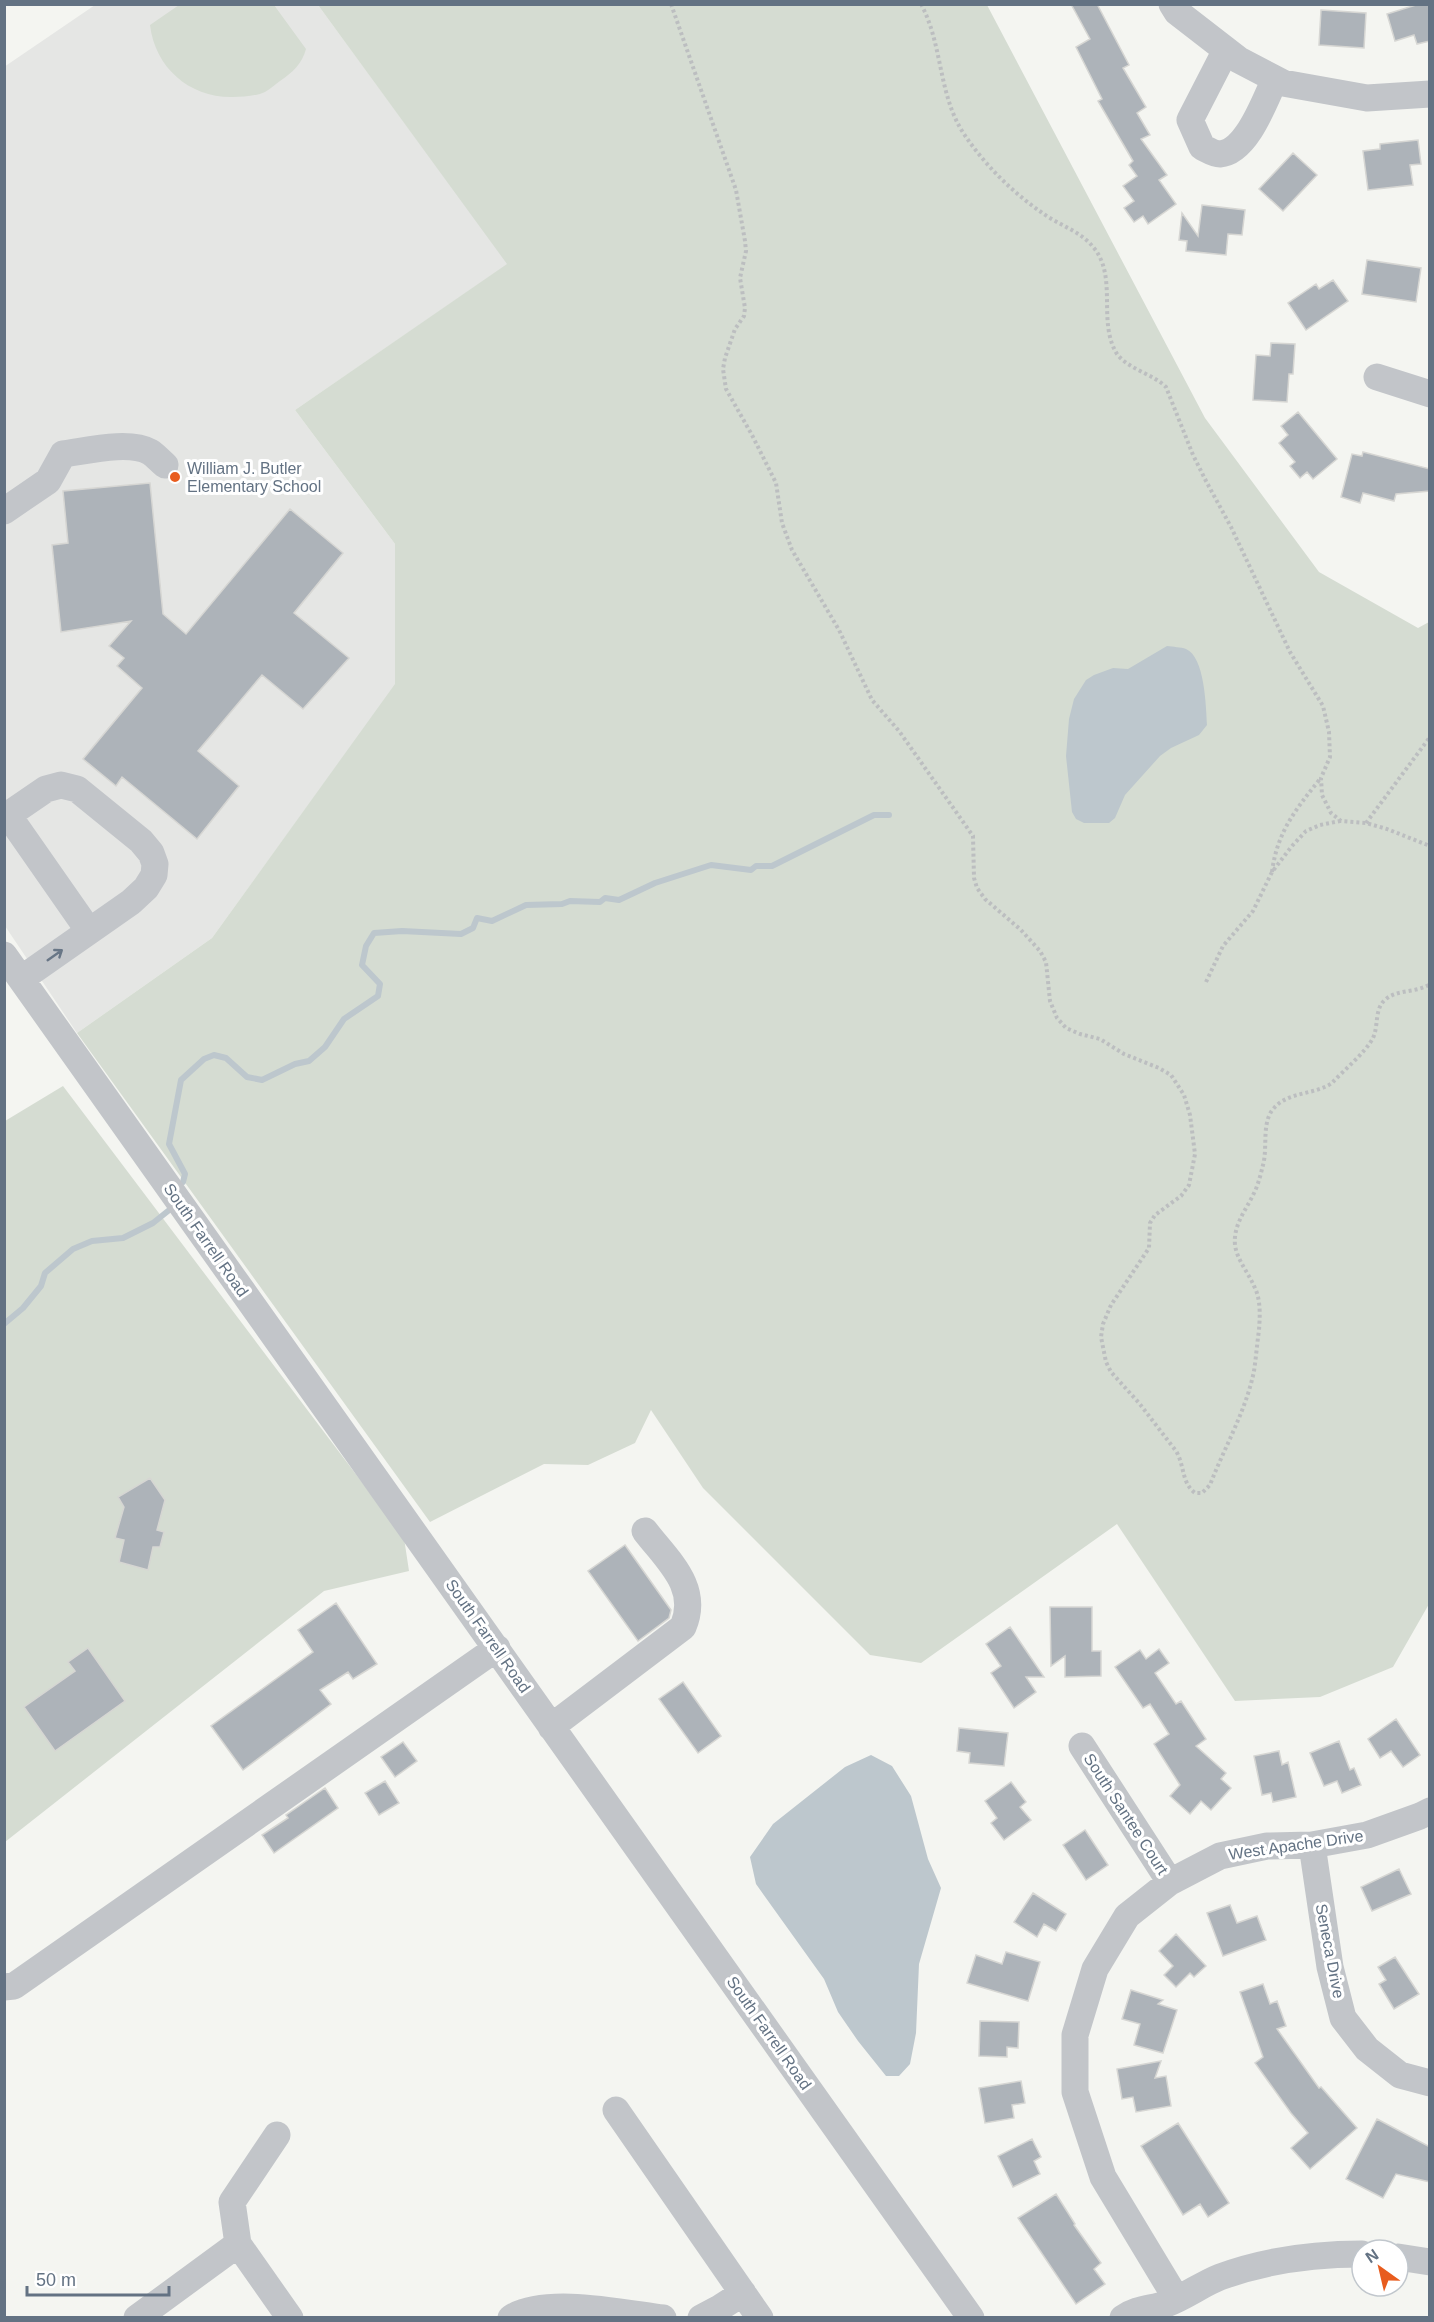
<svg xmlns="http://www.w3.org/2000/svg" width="1434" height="2322" viewBox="0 0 1434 2322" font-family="Arial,sans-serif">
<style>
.built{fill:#e5e6e4}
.green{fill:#d5dcd2}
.water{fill:#bdc7cd}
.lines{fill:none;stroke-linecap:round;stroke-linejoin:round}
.stream{stroke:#bdc7cd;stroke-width:6}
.building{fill:#adb3b9;stroke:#d6d6d3;stroke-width:1.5}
.path{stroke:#bcbec0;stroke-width:4;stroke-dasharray:3 3;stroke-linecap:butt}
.minor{stroke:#c2c5c9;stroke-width:27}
.oneway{stroke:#687686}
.poi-dot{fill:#e85c1e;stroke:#fff;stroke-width:2}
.labels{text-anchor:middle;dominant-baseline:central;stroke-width:6;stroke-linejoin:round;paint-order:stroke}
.poi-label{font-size:16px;fill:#637283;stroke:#fff;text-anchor:start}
.street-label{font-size:16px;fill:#637283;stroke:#fff}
</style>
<rect width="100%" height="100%" fill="#f4f5f1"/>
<path class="built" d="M95,5h223l190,259 -213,146 100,134 1,140 -184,254 -135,95 -72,-107 -1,-859z"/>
<path class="green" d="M179,5h95l32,44c-4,15 -13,23 -26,32 -4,3 -10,8 -15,11 -9,4 -22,5 -32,5 -43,1 -78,-29 -83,-72z
M318,5h669l218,413 114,154 99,56 11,-6v982l-36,63 -73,30 -85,4 -118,-177 -196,139 -51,-8 -167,-167 -52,-78 -16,33 -47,22 -44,-1 -114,58 -353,-489 135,-95 183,-254v-140l-100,-134 212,-146z
M63,1086l341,452 5,33 -85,20 -319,251v-721z"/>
<path class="water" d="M1167,646c6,1 14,1 19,3 19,8 20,58 21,76l-8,10 -28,13 -11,8 -35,39 -10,23 -6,5h-25l-8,-4 -4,-7 -6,-56 3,-37 5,-20 12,-19 8,-5 19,-7 15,1z
M871,1755l21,11 19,30 17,63 13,29 -22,76 -3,69 -6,31 -11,12h-13l-28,-35 -20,-29 -14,-33 -68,-95 -6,-27 23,-33 72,-57z"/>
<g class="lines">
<path class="stream" d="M183,1182l2,-8 -16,-30 12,-64 23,-21 10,-4 12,3 21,19 15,3 33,-16 14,-3 16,-14 19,-28 34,-23 2,-12 -18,-19 4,-19 8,-13 28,-2 59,3 12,-6 4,-10 15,3 34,-16 36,-1 8,-3 30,1 5,-4 14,2 36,-17 56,-18 40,5 5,-4h16l102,-51h15
M4,1324l19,-16 18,-22 4,-13 28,-24 19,-8 31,-3 30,-15 20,-16"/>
</g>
<path class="building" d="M1071,4h26l32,61 -6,3 23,39 -9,6 13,22 -9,4 26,36 -8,5 17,24 -28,20 -5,-8 -9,6 -10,-14 10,-7 -11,-15 14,-10 -8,-11 4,-4 -35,-60 4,-2 -26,-52 14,-8z
M1419,4h11v37l-13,3 -3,-9 -19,6 -8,-27z
M1321,10l45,3 -2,35 -45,-3z
M1418,140l3,24 -11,1 3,20 -45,5 -5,-39 17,-2v-5z
M1293,153l24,22 -34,36 -24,-22z
M1202,205l43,5 -3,25 -14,-1 -2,21 -40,-4 1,-10 -8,-1 3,-27 16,23z
M1367,260l54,8 -5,34 -54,-8z
M1333,280l15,21 -42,29 -18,-27 28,-19 3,5z
M1271,343l24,1 -2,30h-4l-2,28 -34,-2 3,-45 14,1z
M1298,412l39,47 -24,20 -6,-7 -7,6 -10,-12 5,-4 -16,-19 9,-8 -7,-9z
M1363,452l67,17v22l-34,3 -2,7 -31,-8 -3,10 -19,-6 11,-43 10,2z
M150,483l13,131 23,20 104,-125 53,44 -49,60 55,45 -46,51 -41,-34 -64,76 41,35 -42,53 -75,-62 -6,9 -33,-27 59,-71 -25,-22 7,-8 -15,-12 22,-25 -70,11 -9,-87 16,-2 -5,-52z
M150,1478l15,22 -8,30 7,2 -4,15h-7l-5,23 -29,-8 5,-22 -9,-2 9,-31 -6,-10z
M625,1545l46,65 -2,8 -31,23 -50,-70z
M336,1603l41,61 -24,15 -5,-7 -28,18 11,14 -88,66 -32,-44 102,-74 -15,-22z
M1050,1607h42v44h9v25l-36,1v-21l-14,10z
M1010,1627l34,50h-18l10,15 -22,16 -23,-35 10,-7 -15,-22z
M88,1648l37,53 -70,50 -31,-44 51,-36 -7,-9z
M1159,1649l10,14 -14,10 21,31 5,-3 25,38 -10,7 30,27 -5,6 10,9 -20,22 -10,-9 -11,13 -20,-18 10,-11 -26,-41 15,-10 -19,-30 -7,4 -28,-41 25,-17 6,9z
M683,1682l38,54 -23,17 -39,-54z
M1396,1719l24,36 -17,12 -12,-16 -11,7 -12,-19z
M959,1728l49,5 -4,33 -35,-3 1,-10 -13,-2z
M1339,1741l11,29 4,-2 7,17 -19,8 -5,-12 -13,5 -14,-33z
M403,1742l14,19 -22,16 -14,-20z
M1279,1751l3,14 6,-3 8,35 -23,5 -2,-9 -9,2 -8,-39z
M385,1781l14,22 -20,12 -14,-22z
M1011,1782l15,20 -6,5 11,13 -27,20 -13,-17 6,-5 -12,-17z
M325,1788l13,20 -64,45 -12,-18 26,-17 -2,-3z
M1085,1830l23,35 -22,15 -23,-35z
M1399,1869l12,25 -39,17 -11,-24z
M1033,1893l33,21 -10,17 -12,-7 -7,13 -23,-15z
M1230,1905l7,18 20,-7 9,24 -43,16 -16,-43z
M1176,1934l30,32 -12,11 -4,-4 -14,14 -12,-12 9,-9 -14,-15z
M1006,1952l34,10 -12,39 -61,-18 9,-28 26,9z
M1395,1957l24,37 -25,15 -15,-25 7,-4 -8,-13z
M1263,1984l7,20 7,-3 9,25 -9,3 42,59 2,-1 36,41 -47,41 -19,-21 17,-15 -17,-20 -36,-50 8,-6 -23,-65z
M1131,1990l32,10 -5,4 19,6 -14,43 -29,-8 6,-21 -18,-5z
M980,2021l39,1 -1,26 -11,-1v10l-28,-1z
M1161,2061l-6,17 11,-2 5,30 -35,6 -3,-15 -11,2 -5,-30z
M1021,2081l4,22 -13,2 2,13 -29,5 -6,-35z
M1377,2119l53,28v35l-34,-8 -13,24 -37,-19z
M1178,2123l51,80 -21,14 -8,-13 -17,11 -42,-69z
M1032,2139l9,18 -7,4 6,13 -27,13 -15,-31z
M1056,2194l19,30 -1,1 27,38 -7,6 11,15 -29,20 -58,-86z"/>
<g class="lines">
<path class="path" d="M671,4l65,186 9,51 1,10 -6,27 5,30 -1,8 -9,13 -10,29 -2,11 3,20 26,46 24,48 6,40 10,27 47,80 33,70 27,31 74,105 1,42 3,10 8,11 36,31 19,21 6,11 4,39 7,17 9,10 14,6 20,5 24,15 35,14 12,7 13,20 6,20 5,39 -6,31 -8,11 -26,19 -5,8 -1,25 -38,57 -8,19 -2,13 5,25 5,10 28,31 37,48c9,15 5,31 19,42h7l8,-8c14,-37 36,-74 44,-114 2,-13 3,-27 5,-41 1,-14 2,-31 -5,-44 -6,-14 -17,-26 -19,-41 -2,-21 12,-36 20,-54 4,-9 6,-18 8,-26 5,-18 -2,-43 11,-57 15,-17 41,-13 58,-25 12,-13 33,-30 41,-45 6,-13 1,-30 13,-39 12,-10 31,-6 44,-15
M921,4c22,41 17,91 43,130 20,30 48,58 77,78 17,13 40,19 53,36 24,30 3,74 23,106 11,15 36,20 49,33l27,68 13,26 25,46 59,125 33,54 6,26 1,25 -9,21 1,17 9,18 10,8 25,2 21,6 43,17
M1366,823l64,-86
M1272,872c5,-40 24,-63 48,-93
M1206,982l17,-36 30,-35 19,-39 20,-26 14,-15 14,-6 20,-4"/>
<path class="minor" d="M1172,4l5,8 62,48 44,23 84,15 63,-4
M1226,50l-36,70 12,27c6,3 12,7 18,7 27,-2 45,-54 55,-75
M1377,377l53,17
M4,511l44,-30 15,-27c23,-3 66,-14 87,-2 5,3 10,9 15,13
M4,955l967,1363
M21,979l110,-77 15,-14 8,-13 1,-11 -4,-11 -10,-12 -64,-52 -16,-4 -15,4 -38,26 81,116
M551,1727l132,-100c17,-40 -15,-66 -38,-96
M1082,1746l88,136
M1312,1845l18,122 13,51 24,31 33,26 30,8
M4,1987l10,-1 483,-338
M616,2110l144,208
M277,2135l-45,67 6,42 52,74
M1398,2257l32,5
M1176,2298l-73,-121 -28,-85v-57l20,-66 32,-53 43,-34 50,-26 47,-10 45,-1 55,-10 53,-19 10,-5
M137,2318l101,-74
M511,2318c34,-22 112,-5 152,0
M701,2318l17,-9 25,-16
M1123,2318c14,-10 28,-9 43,-14 19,-7 36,-20 54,-27 46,-17 94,-23 142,-23"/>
</g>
<defs><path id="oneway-shaft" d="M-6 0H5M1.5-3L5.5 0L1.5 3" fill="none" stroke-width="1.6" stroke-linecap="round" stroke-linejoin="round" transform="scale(1.5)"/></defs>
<use class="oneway" href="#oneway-shaft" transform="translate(55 955) rotate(-35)"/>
<circle class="poi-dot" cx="175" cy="477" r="6"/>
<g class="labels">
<g class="poi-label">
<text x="187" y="468">William J. Butler<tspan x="187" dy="18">Elementary School</tspan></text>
</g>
<g class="street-label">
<text transform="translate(206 1240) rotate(55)">South Farrell Road</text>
<text transform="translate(488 1636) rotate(55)">South Farrell Road</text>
<text transform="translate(1126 1814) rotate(57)">South Santee Court</text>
<text transform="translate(1296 1845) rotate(-8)">West Apache Drive</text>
<text transform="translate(1330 1951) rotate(79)">Seneca Drive</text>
<text transform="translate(769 2033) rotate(55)">South Farrell Road</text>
</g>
</g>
<rect width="1434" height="2322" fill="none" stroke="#637283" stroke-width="12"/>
<g transform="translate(1380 2268) rotate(326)"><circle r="28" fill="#ffffff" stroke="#c1c7cd" stroke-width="1.5"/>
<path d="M0-4.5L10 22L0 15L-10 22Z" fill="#e85c1e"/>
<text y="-9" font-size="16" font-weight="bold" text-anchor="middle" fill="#637283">N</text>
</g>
<path d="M27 2286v9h142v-9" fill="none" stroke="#637283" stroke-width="3"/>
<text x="36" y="2286" font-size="18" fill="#637283" stroke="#ffffff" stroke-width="4.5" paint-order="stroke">50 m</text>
</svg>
